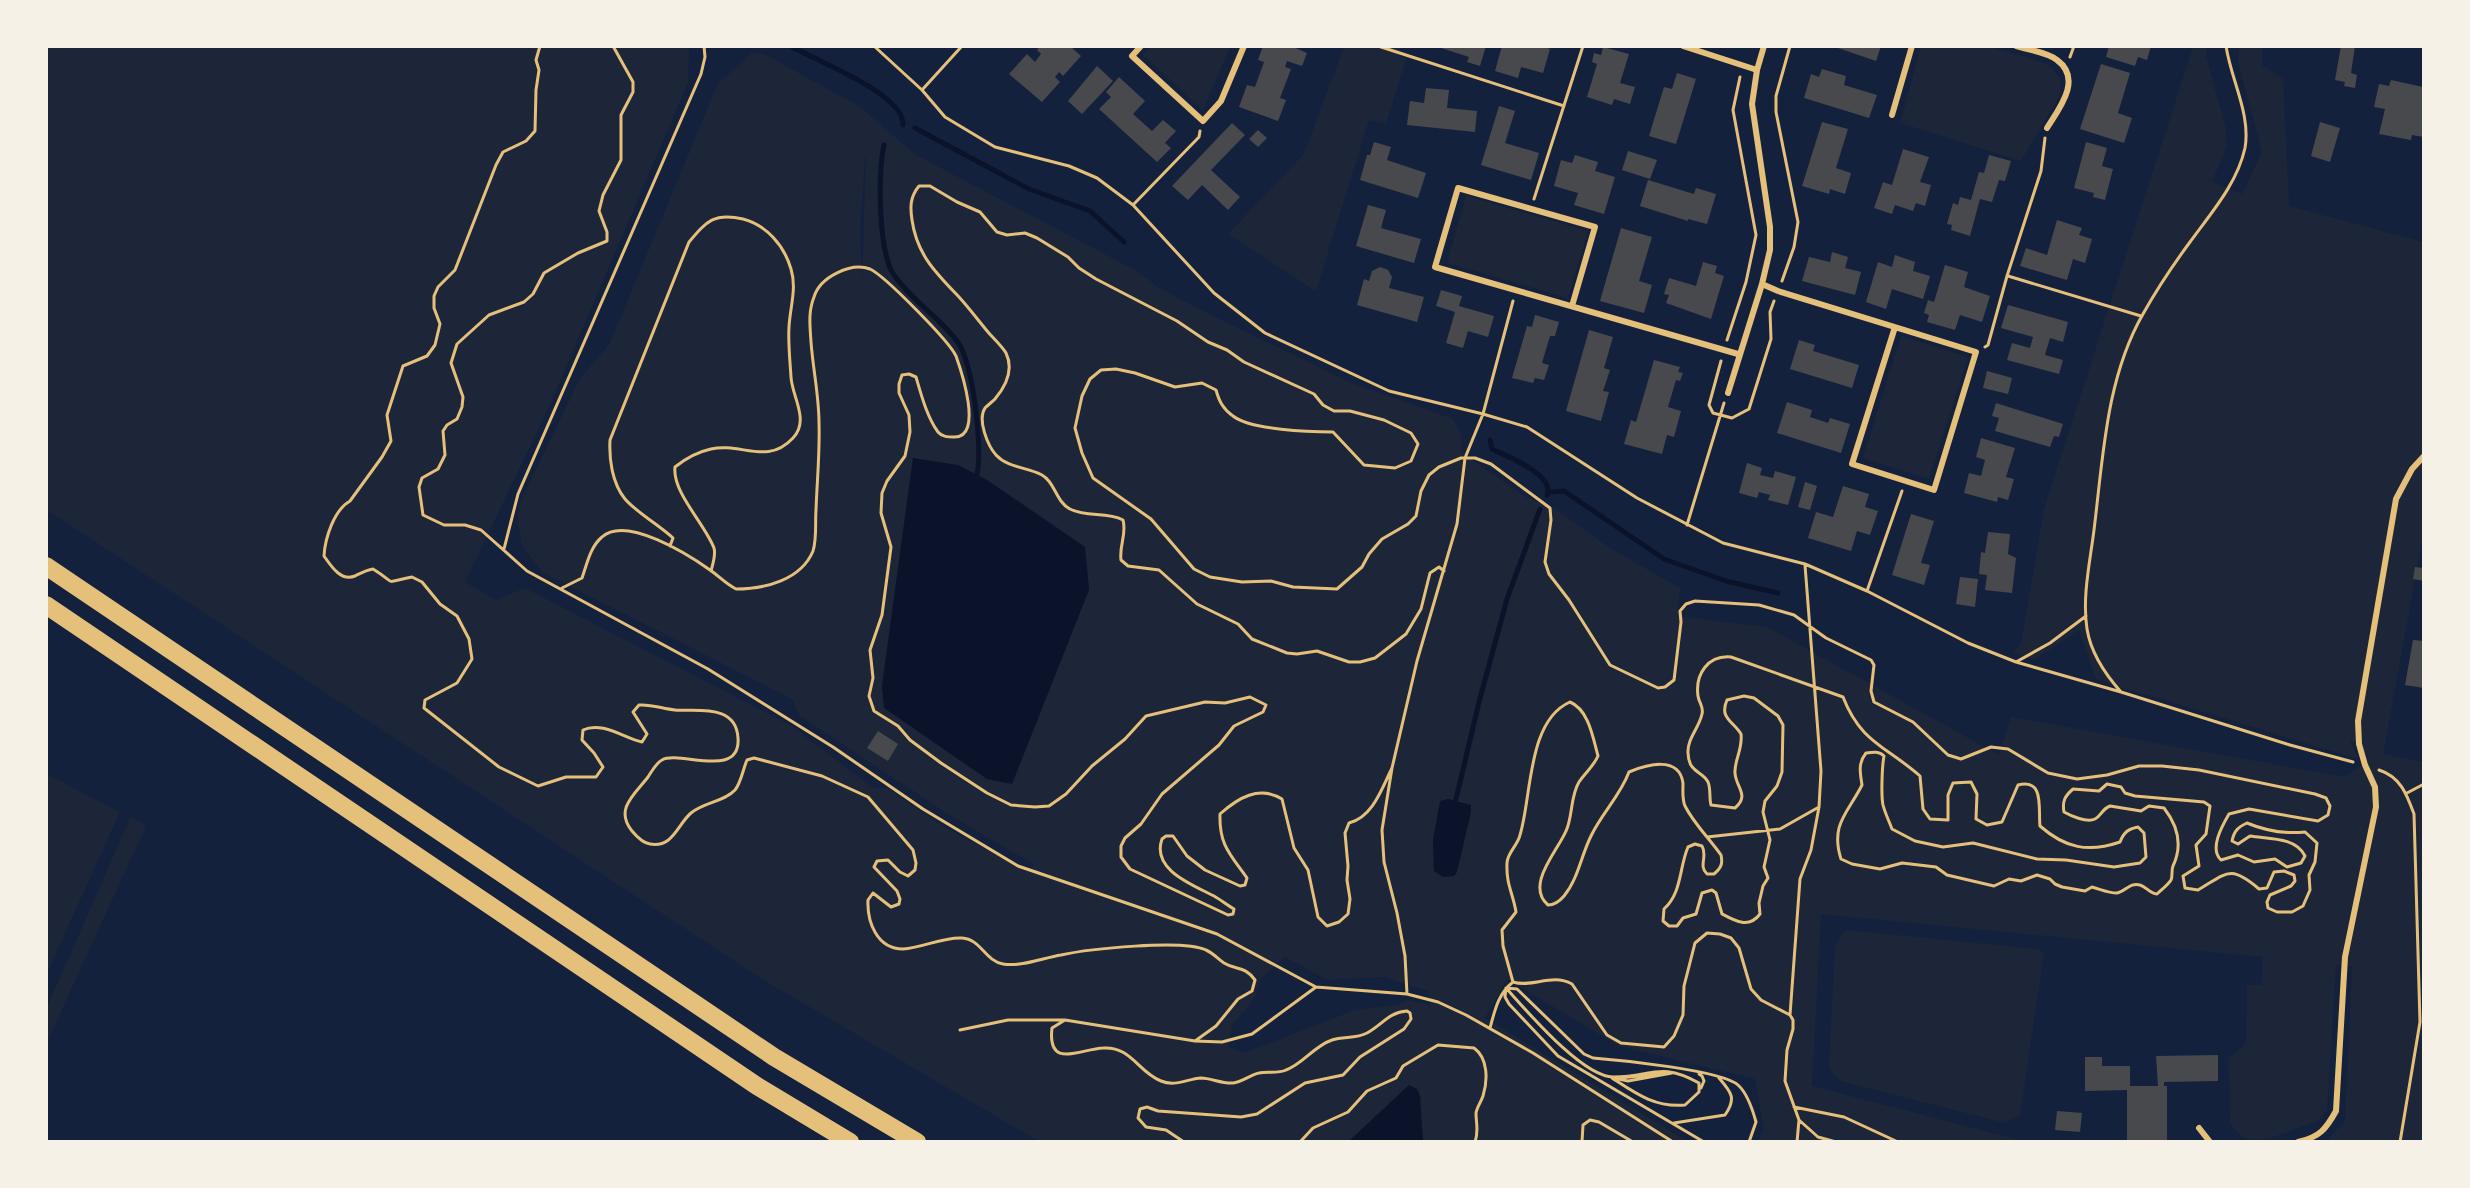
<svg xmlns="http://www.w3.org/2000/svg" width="2470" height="1188" viewBox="0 0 2470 1188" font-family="Lora,serif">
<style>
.green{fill:#1d2539;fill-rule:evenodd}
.water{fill:#0b132b}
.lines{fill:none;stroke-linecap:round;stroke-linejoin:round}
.stream{stroke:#0b132b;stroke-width:5}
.building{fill:#48494c}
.path{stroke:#e5c07b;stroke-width:3}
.minor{stroke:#e5c07b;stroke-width:6}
.motorway{stroke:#e5c07b;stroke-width:18}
</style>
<rect width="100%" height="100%" fill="#14213d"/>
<path class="green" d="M46,47h643l-1,36 -140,326 -83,173 31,18 29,-12 267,138 81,62h14l59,40 86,45 1,-9 -85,-50 -148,-98 -8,-17 -250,-127 -20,-27 -5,-28 3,-14 59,-123 31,-37 108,-260 24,-20 9,-10 13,1 95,52 57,49 219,115 26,19 52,27 139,67 101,36 8,14 1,20 64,44 28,11 56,40 70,40 -3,21 7,8 83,10 232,128 12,-38 334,60 21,-15 -5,-19 -11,-2 8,18 -210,-64 -18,-4 -34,-12 -17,-49 -45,30 -21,-8 8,-8 23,-135 149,-462h13v8l19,71 2,20 -15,36 30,12 20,-42 -24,-90 1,-15h23v18l21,14 6,127 134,36v294l-40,218 40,8v379h-102l7,-2 17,-18 7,-155 -16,-1 -9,145 -9,11 -50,18 -14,1 -12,-3 -12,-13 -1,-66 17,-15 1,-58h14l2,-28 -442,-43 -9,172 211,55h-265l6,-12 -9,-50 -136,-33 -112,-67 -22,39 202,123h-649l-276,-162 -715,-469zM865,157h1l-4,125 -2,-52zM913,458l74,22 98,67 4,43 -205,118 -2,-22zM1285,957l43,23 55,-3 45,14 3,14 -23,-5 -10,5 -43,5 -111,43 -16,-6 4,-21 22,-27 7,-21z
M1150,47h80l-27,63 -60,-55z
M1344,47h56l-3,9 9,3 -20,65 -17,-4 -53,171 -88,-57 76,-80z
M1921,47h70l57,17 12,15 1,11 -3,9 -37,62 -121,-38z
M1466,196l122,35 -20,67 -121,-35z
M1901,336l67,21 -39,122 -66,-21z
M47,774l73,38 -73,161z
M131,816l15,10 -99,216v-35z
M1846,930l191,19 7,4 -24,162 -15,8 -164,-42 -10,-9 -2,-6 6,-121z"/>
<path class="water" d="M913,458l45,7 29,15 98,67 4,43 -77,194 -25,-5 -103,-71 -2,-22z
M1448,799l23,6v7l-14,60 -3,4 -11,1 -9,-6 -1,-31 7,-39z
M1409,1085l8,4 3,7 3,45h-74z"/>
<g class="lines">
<path class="stream" d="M791,46c25,15 114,48 112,79
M915,128l114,61 61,22 34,31
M884,145c-6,28 -6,107 10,130 17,25 45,42 63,66 16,21 26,108 20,133
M1490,440l2,9c15,7 63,26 55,46
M1549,492l15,-1 100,68 62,22 52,12
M1456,799l23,-97 28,-103 33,-90"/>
</g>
<path class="building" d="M1040,46h30l11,10 -18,20 -4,-4 -4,5 5,5 -18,20 -33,-28 18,-20 8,8 6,-8 -4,-4z
M1263,46h28l16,7 -5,13 -15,-5 -2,6 6,2 -11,29 6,2 -8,21 -39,-14 8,-22 8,2 9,-25 -6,-2z
M1435,46h51l-6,20 -13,-4 2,-5z
M1502,46h40l8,3 -7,24 -22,-6 -3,11 -23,-7z
M1832,46h49l-5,15z
M2109,46h42l-4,14 -9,-3 -3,9 -29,-9z
M2341,46h14l-4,27 6,2 -2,13 -11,-2 1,-4 -10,-2z
M1603,47l26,7 -9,29 15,4 -5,17 -16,-5 -2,6 -25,-8 10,-33 -5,-2 2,-9 7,2z
M2101,64l29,9 -12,40 14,5 -8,25 -44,-14z
M1097,66l16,15 -31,33 -14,-13z
M1822,69l24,7 -2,9 33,10 -8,23 -65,-20 7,-24 8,3z
M1677,73l19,6 -20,65 -27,-8 15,-49 8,2z
M1119,77l26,24 -12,13 19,17 11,-11 13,11 -11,12 6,5 -14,14 -58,-53 12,-12 -5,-5z
M2391,80l32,7 1,50 -12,-2 -1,5 -32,-6 6,-25 -11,-2 5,-23 10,2z
M1426,88l23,2 -2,18 30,3 -2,21 -68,-7 3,-24 14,2z
M1499,106l16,5 -10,32 34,10 -8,27 -50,-15z
M1822,122l26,7 -12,39 15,5 -6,21 -15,-5 -1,5 -27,-8z
M2320,122l20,6 -10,34 -19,-6z
M1232,123l13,12 -34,35 29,27 -12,13 -26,-25 -14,15 -16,-14z
M1258,130l9,8 -9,9 -9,-8z
M1374,142l17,5 -4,13 39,13 -8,25 -58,-18 7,-25h3z
M2086,142l21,6 -5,18 11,3 -8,31 -12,-3 1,-4 -20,-5z
M1903,149l26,8 -9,25 11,3 -6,21 -9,-3 -3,8 -18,-6 -3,9 -18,-6 9,-26 9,3z
M1628,151l29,9 -7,19 -28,-9z
M1575,155l23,7 -3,9 20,6 -11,37 -30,-9 4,-12 -24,-7 7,-26 11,3z
M1989,155l22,6 -6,20 -6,-1 -7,22 -12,-3 -10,37 -19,-6 1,-5 -5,-1 6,-21 5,2 2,-8 11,3 8,-28 5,1z
M1648,180l46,14 2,-6 20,6 -9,30 -19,-5v2l-48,-15z
M1368,205l18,5 -5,18 40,11 -7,24 -58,-17z
M2057,220l25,8 -3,7 13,4 -7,24 -12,-4 -6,21 -47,-14 6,-18 21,7z
M1621,228l31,9 -13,44 13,4 -8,28 -44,-12z
M1832,252l16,5 -3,11 16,4 -6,23 -53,-14 7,-24 21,5z
M1895,255l20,7 -2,9 17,5 -7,23 -31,-10 -6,20 -20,-7 12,-40 14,5z
M1703,262l14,4 -2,7 9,3 -13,43 -45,-16 3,-8 -5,-1 5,-16 27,8z
M1945,265l23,7 -4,15 26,9 -8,26 -22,-7 -5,15 -28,-8 2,-7 -5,-2 4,-13 6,2z
M1380,267l8,3 4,7 -3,11 35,9 -7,25 -60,-17 7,-26 5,2 3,-10z
M1441,290l21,6 -3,10 35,10 -6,21 -20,-6 -5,17 -17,-5 9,-31 -19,-6z
M2008,305l60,17 -5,20 -13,-4 -5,17 18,5 -4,14 -52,-14 5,-17 18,5 3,-11 -32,-9z
M1535,315l24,7 -4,14h-5l-8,27 7,2 -5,15 -9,-2 -2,5 -21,-5 15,-52 5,1z
M1589,330l24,7 -9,31 6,2 -7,21 6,1 -8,29 -35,-10z
M1799,340l16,5 -2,6 46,14 -7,23 -62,-19z
M1654,360l26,7 -2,5 5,1 -3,8 -4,-1 -8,27 13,4 -7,26 -7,-2 -5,19 -38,-10 7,-24 5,2z
M1987,371l25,7 -4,16 -25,-6z
M1787,402l25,8 -2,7 18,6 2,-5 20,6 -9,29 -64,-20z
M1996,403l67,21 -4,13 -5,-1 -4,11 -55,-16 4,-13 -7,-2z
M1981,438l34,10 -9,29 8,2 -6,21 -10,-3 -1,5 -33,-9 5,-20 12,3 4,-16 -9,-3z
M1747,463l15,5 -2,7 13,3 2,-7 21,6 -8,28 -20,-5 2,-5 -11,-3 -2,6 -18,-5z
M1805,482l12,4 -7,24 -12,-3z
M1843,486l26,8 -4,13 13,4 -8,24 -13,-4 -6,20 -43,-13 8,-26 17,5z
M1911,514l23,7 -13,42 9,2 -6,20 -32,-10z
M1988,532l22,2 -2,20 8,4 -4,35 -27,-3 2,-15 -8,-1 2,-22 4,1z
M2415,567l9,1v13l-11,-2z
M1960,577l18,2 -3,28 -19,-3z
M2413,640l11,1v47l-19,-3z
M878,731l20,13 -10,17 -21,-13z
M2218,1055v26l-54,1v4h3v56h-40v-52l-42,1v-34h17v9h28v20h28l-2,-30z
M2057,1111l25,2 -2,19 -25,-2z"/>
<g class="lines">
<path class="path" d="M540,46l-4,14 3,10 -3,20 -1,41 -9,10 -23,11 -7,13 -41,105 -17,17 -4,9v12l6,16 -5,21 -8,11 -24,10 -16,49 4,26 -9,16 -32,44c-16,9 -25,37 -26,55 7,10 17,26 31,20 6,-3 11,-6 18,-7 26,16 8,14 39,8l10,5 18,22 17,12 12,23 3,20 -15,24 -32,17 -1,8 75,59 39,19 28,-9h30l7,-10 -9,-14 -12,-13 1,-10c19,-9 41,8 59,12l5,-8 -14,-22 6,-7c13,-1 24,4 36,5 21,2 61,-7 63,28 3,42 -59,12 -76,22 -6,3 -10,11 -14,17 -13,17 -34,32 -16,54 5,6 11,12 18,13 23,4 27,-19 41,-31 13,-11 33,-11 44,-23 6,-7 8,-21 12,-30l7,-2 68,18 46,21 45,53 3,13 -1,7 -7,6 -8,-4 -12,-12 -11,1 -3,6 23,24 3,8 -1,5 -8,3 -18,-14 -5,7c-1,22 9,49 35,49 19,-1 39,-12 59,-11 19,1 23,23 41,26 18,3 40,-6 58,-9 27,-6 122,-16 145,-5 7,3 12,9 18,13 13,8 20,2 31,17l-3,11 -14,8 -22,27 -21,15
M613,46l20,36v10l-12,23v45l-18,35 -4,16 8,21v9l-29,12 -34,20 -11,21 -9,8 -35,13 -32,29 -6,19 12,34 -1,10 -5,12 -10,6 -4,6 2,24 -7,14 -16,9 -3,9 4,28 21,10h21l16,5 46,41 181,98 125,78 90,62 95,57 199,68 99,53 91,7 31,8 28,13 67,38 140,89
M874,46l48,44 23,27 50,30 74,19 28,12 36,27 81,88 51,40 124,58 94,23 44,13 110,71 86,45 82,21 62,27 101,52 48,19 105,30
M1378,46l186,60
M2226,46c5,34 25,68 19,102 -8,36 -34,65 -55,94 -17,23 -33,47 -47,72 -37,64 -40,144 -49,216 -4,32 -12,67 -7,99 4,25 18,45 34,63l169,53 63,17
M2070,57l4,-11
M922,90l40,-44
M1534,199l49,-153
M1133,205l66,-68 1,-6
M2008,276l133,40
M1782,281l12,-34 4,-25 -22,-110v-16l14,-50
M1727,340l19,-58 10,-47 -23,-125 7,-33
M1985,347l3,-2 19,-69 34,-105 4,-33
M1721,361l-12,44 4,8 19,5 17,-9 22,-70 -1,-27 4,-11
M1687,525l37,-122
M670,546l3,-8c-14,-13 -37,-26 -48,-39 -13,-16 -16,-40 -15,-59l79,-198c17,-20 25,-30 54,-23 23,6 41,26 48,50 6,20 -1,38 -2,58 -1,16 1,34 2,50 1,20 19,43 2,61 -26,28 -52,4 -82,11 -14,3 -26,10 -36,18 -3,25 30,57 39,81 2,7 -1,15 -3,23
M504,549l14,-55 183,-420 4,-17 -1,-11
M1444,571l-5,-4 -9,6 -9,36 -15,25 -31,24 -15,4h-11l-32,-11 -20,3 -10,-1 -35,-14 -14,-15 -41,-20 -38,-34 -31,-4 -7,-6c-2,-15 6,-26 2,-40 -17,-9 -36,-2 -53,-11 -14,-7 -15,-27 -28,-34 -15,-8 -34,-7 -46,-20 -8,-9 -19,-35 -11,-47 3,-3 7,-6 10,-9 11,-13 19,-29 11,-46 -4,-7 -13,-15 -18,-21 -10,-12 -19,-24 -29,-35 -23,-24 -42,-42 -47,-77 -2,-13 -2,-23 7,-34h11l27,16 23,10 17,20 10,3 18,-2 12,5 31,19 11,11 17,11 81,42 31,21 19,8 17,12 70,32 9,11 11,6h16l34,9 27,13 7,11 -7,17 -16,7 -31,-3 -31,-33c-22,0 -83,-2 -100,-16 -10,-7 -14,-15 -17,-26l-14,-7 -27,4 -40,-14 -19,-4 -15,1 -11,9 -8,17 -7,32 7,25 11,25 58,41 43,50 16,8 32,5 29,-1 22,6 44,2 25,-22 7,-13 13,-15 26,-15 8,-8 5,-25 8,-16 10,-8 22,-9h14l16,6 59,44 1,12 -6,42 4,12 20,26 41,65 48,23 7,-1 9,-7 7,-58 -1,-11 6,-7 9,-3 64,4 35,10 32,23 45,22 3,5 -3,26 3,11 39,20 35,33 13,4 30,-12 17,2 40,24 29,6 30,-4 32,-9h23l37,4 116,24 11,4 4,8 -2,9 -10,6 -69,-12 -20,5c-7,12 -20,35 -8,46l17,-5 16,7 21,-3 12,8 14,-4 4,-7c-9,-19 -36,-17 -55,-20l-12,8 -6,-3c2,-10 6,-14 15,-18 19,8 38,11 58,9l12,11 -2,19 -6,13 1,15 -7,16 -11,6h-15l-9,-4 -1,-6 3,-7 21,-9 4,-5 -1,-6 -10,-4 -10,1 -7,16 -8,1c-29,-25 -32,-16 -61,1l-13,-2 -2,-12 16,-10 -3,-21 10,-11 4,-28 -6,-4 -69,-6 -10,-3 -4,-6 -14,-3 -8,7 -26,-2c-8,7 -11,12 -9,23 7,4 23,11 31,7 6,-3 7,-10 15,-13l31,5 8,-5 15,2c14,18 19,37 9,58 -2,4 0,10 -2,14 -3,5 -10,10 -14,14 -8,-1 -10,-7 -17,-9 -10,-3 -15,7 -23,8 -9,0 -17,-4 -25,-6l-7,4 -23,-4 -7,-3 -5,-5 -13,-4 -16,6 -12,-2 -15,7 -47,-11 -11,-8 -34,-4 -22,6 -28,-5 -11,-5c-11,-35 7,-46 21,-74 -2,-13 -4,-22 4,-32 7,-1 13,-2 18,3 -2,10 -3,40 -1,49 2,8 6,16 9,24l23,12 28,6 30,-4 64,16 29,1 48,7 26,-4 6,-6 -2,-24 -6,-6c-10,2 -14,5 -18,15 -32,11 -55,6 -80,-16 -2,-17 5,-48 -22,-41l-16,37 -15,3 -11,-6 1,-25 -6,-12 -18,1 -5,12v25l-18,-1 -7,-10 -3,-33c-34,-30 -59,-33 -77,-79l-112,-40c-23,-2 -36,17 -33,39 1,7 6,11 4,18 -3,14 -15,25 -14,39 1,21 14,17 20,29 3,7 1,16 3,23l24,3c15,-13 1,-20 0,-35 -1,-12 8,-24 6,-39 -8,-13 -22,-16 -14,-34l17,-4 10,2 24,18 5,9 -1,47 -5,14 -12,15 -2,11 7,28 -6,27 4,11 -5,8 -4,17 1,11c-11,15 -25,7 -38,0l-6,-21 -4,-3 -10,3 -6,21 -13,4 -6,8h-8l-6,-5 1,-12c18,-16 15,-41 24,-62l7,-3 7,2c6,10 -4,20 5,28h7c7,-6 9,-10 7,-19 -11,-16 -27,-31 -36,-49 -3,-7 -2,-15 -2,-23 -4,-28 -37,-18 -54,-11 -9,24 -27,41 -38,64 -10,20 -13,43 -27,60 -5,6 -10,9 -16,9 -23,-20 9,-53 18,-74 7,-15 4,-34 13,-49 6,-9 14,-15 19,-26 -5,-18 -9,-46 -28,-54 -43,19 -38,94 -50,133 -2,10 -13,18 -13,28 -1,22 6,30 9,49l-14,18 1,16 10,36
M562,588l20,-10c5,-14 8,-31 20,-41 24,-22 87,18 108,33 10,7 16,14 26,19 29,0 65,-9 77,-38 4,-12 2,-29 3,-41 1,-29 4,-58 3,-87 0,-27 -6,-54 -8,-81 -1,-16 -3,-30 3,-45 6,-20 37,-35 56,-28 15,7 79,72 86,87 5,14 28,82 -2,81 -6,0 -12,0 -16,-5 -11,-15 -17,-38 -22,-55l-7,-3 -7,1 -3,9v9l10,22 1,17 -5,24 -18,25 -5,12 -1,20 10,34 -9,68 -12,35 3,28 -4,18 5,15 24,15 12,14 31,23 46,30 24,12 24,2 14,-1 17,-12 26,-28 33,-27 21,-23 59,-14 20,1 25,-6 16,8 -3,7 -29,14 -15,19 -57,49 -21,30 -16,14 -4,8v11l9,12 98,46 5,-1 1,-5c-7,-4 -13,-9 -20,-13 -21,-11 -63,-26 -52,-57l4,-3h7l14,20 18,14 35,16 5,-1 2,-7c-17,-24 -28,-33 -27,-64 18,-16 39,-29 62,-15l12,49 14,22 10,47 9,9 12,-4 9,-8 2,-15 -3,-19 1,-14 -3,-33 4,-10c24,-6 33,-35 43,-55
M1867,591l35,-100
M2016,662l34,-19 36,-27
M2379,770c22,7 28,25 35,44l6,208 -20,120
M2407,793l17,-9
M1707,837l73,-8 39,-22
M1513,982c19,6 39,-9 59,2l35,51 14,8 43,4 10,-11 9,-21 1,-29 11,-43 12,-10 13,1 11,4 8,10 12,41 10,11 29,15 3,5v9l-6,21 -2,31 14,39 -2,22
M1506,988c20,22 77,90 108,89 38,0 46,-16 85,6v9l-14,13c-30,3 -50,-12 -73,-27
M1506,988l11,1 67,65 9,4c26,2 128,12 145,27 9,8 15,26 18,37l-7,20
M1506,988l-1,9 4,7 49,52 146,86
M1407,994l-2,-38 -8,-43 -13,-51 -2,-32 10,-62 25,-107 40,-137 8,-66 18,-44 30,-113
M1790,1015l10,-136 11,-29 8,-43 2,-36 -16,-206
M1065,1020l-13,8c-5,42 28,21 51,20 28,-2 35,24 58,33 14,6 26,-2 40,-3 10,0 21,6 32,5 9,-1 17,-8 26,-10 8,-2 19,1 27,-3 17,-6 28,-24 46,-30 11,-4 24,-1 35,-7 15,-8 22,-21 40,-22l3,2 1,6 -7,10 -44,28 -17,18 -38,8 -48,31 -16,3 -83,-6 -11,-4 -7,2 -2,9 8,9 20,3 18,12
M1490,1028c5,-18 8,-34 23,-46
M960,1030l48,-10h57l130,21 27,1 30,-8 64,-47
M1699,1074l3,2 2,5 -3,7
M1614,1078l14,3 44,-8
M1620,1078l47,-5
M1794,1107l50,10 54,25
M1799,1120l19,17 18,5
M1674,1123l51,-8c12,-17 6,-23 -6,-37
M1300,1142l13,-14 35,-16 19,-21 29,-13 7,-12 35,-21 36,3c14,10 14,32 9,48 -2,6 -6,11 -7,17 0,11 3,18 -1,29
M1582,1142l1,-17 7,-5 9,2 34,20"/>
<path class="minor" d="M1141,46l-9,10 71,65 18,-20 23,-55
M1683,46l74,24
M2016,46c12,4 31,6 41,14 26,19 2,49 -10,68
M1892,115l20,-69
M1762,284l16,7 198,61 -42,138 -82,-26 43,-137
M1572,306l23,-79 -137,-39 -23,79 303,87
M1728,393l34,-109 8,-34v-23l-18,-123 5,-34 7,-24
M2199,1128l11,14
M2298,1142c22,-5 28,-13 38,-31l9,-154 31,-150 -1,-20 -10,-22 -6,-21 -1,-23 38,-222 16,-30 12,-13"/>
<path class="motorway" d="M46,566l728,491 143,85
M46,605l711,481 93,56"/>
</g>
<rect width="2470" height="1188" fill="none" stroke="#f6f1e7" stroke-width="96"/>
</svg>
